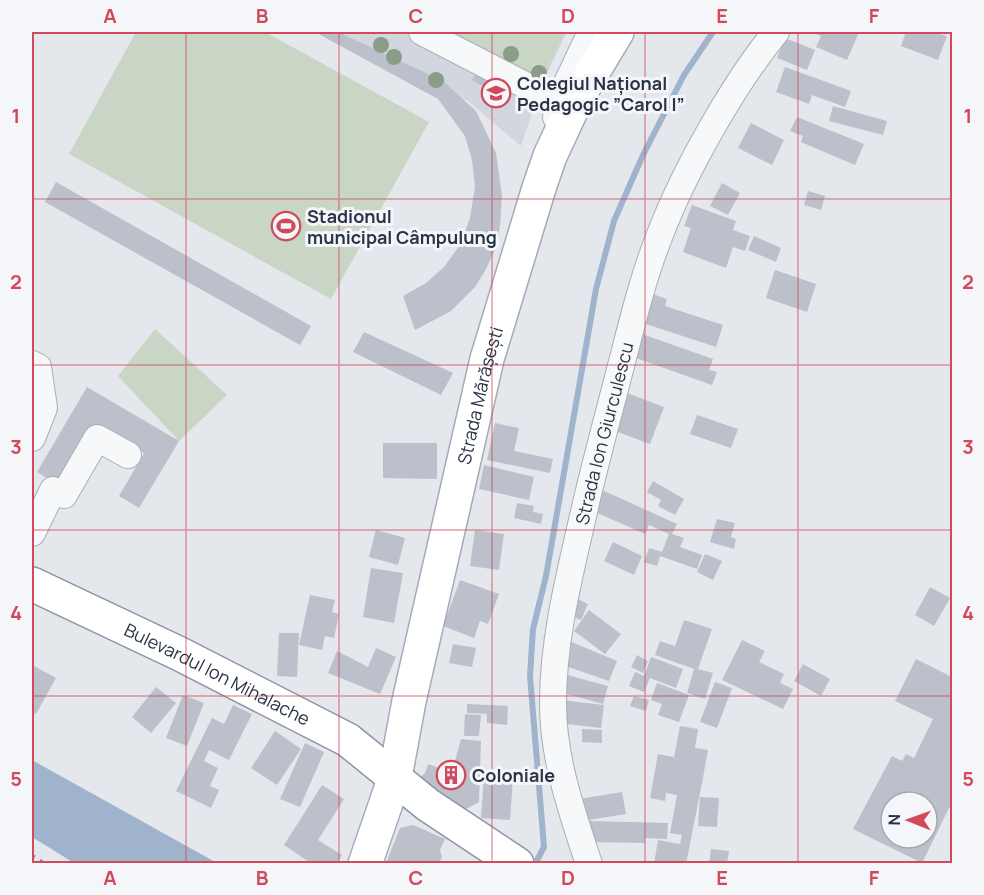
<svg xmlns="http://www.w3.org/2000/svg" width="984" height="895" viewBox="0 0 984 895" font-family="Manrope,sans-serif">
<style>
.built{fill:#d2d6de}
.green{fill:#c9d6c5}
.water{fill:#9fb4cc}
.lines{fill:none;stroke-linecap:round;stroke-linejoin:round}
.stream{stroke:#9fb4cc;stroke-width:6}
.building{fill:#bbc0ca;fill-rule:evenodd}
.minor-casing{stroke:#a9aeb7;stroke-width:28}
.major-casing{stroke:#a3abb8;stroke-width:36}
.highway-casing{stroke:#8b94a3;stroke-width:36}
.minor{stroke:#f7f8fa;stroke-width:26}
.major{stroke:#fff;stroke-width:33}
.highway{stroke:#fff;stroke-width:33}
.rail{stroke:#7d8696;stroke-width:4.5;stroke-dasharray:3 6;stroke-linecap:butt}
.tree{fill:#899d89}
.grid{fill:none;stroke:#d1495b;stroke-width:1.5;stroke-opacity:0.55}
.labels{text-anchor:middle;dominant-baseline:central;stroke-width:6;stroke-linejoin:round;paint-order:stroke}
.poi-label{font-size:18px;font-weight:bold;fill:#2b3445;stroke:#f4f6f9;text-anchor:start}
.street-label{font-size:18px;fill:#2b3445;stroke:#f4f6f9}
.neatline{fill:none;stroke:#d1495b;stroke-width:2}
.grid-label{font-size:20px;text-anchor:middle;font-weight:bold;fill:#d1495b}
</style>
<rect width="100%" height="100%" fill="#e4e7ec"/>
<path class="built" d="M337,32h230l-26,54 -20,60 -53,-45z"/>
<path class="green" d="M136,32h129l164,90 -98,177 -262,-145z
M445,32h120l-24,50z
M155,329l72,66 -48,46 -61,-65z"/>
<path class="water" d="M32,760l185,103h-143l-42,-26z"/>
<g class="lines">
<path class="stream" d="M535,864l9,-17 -14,-171 3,-47 13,-53 50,-287 18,-68 29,-66 41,-80 29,-43"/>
</g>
<path class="building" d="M315,32h23l105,49 33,30 20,42 6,43 -2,30 -3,19 -11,24 -11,18 -24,24 -36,19 -12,-34 23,-13 18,-16 16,-22 10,-27 5,-31 -3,-27 -7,-24 -27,-37z
M810,32h49l-12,28 -31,-13 5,-11z
M906,32h27l14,4 -9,24 -37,-14z
M785,38l30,12 -8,20 -30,-12z
M481,64l31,18 -9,16 -31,-18z
M785,67l66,24 -6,16 -33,-12 -3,9 -33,-12z
M833,106l54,15 -4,14 -54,-14z
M797,117l67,27 -9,21 -54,-23 2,-6 -13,-5z
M751,123l33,17 -12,25 -34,-17z
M56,182l255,144 -11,19 -255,-143z
M722,183l18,10 -12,22 -18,-9z
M808,191l17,5 -4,14 -17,-5z
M692,205l44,16 -3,9 17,6 -5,15 -12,-4 -7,21 -43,-16 8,-24 -7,-2z
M754,236l27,12 -5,14 -28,-12z
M775,270l41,14 -9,28 -41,-14z
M650,293l17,6 -2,7 58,19 -7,22 -76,-25z
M364,332l89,41 -12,22 -88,-43z
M639,333l74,26 -4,11 8,2 -5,13 -82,-29z
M87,387l92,54 -40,67 -20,-12 25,-43 -44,-26 -36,61 -27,-16z
M624,392l40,15 -14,37 -40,-15z
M697,415l41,14 -7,19 -41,-14z
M495,423l24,5 -5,23 39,8 -3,14 -63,-13z
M383,443h54v36l-54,-1z
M484,465l50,12 -5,23 -50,-11z
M653,481l31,18 -9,16 -17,-9 3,-6 -14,-8z
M602,490l75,34 -5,10 12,4 -4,9 22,8 -5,14 -37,-13 -3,10 -13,-4 5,-14 13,4 7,-18 -20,-9 -4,9 -52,-23z
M517,503l17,3 -1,6 10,2 -2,10 -27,-6z
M717,519l18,4 -4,14 5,2 -2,10 -24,-7z
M376,530l29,8 -7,27 -29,-8z
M475,530l29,4 -5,36 -29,-4z
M613,542l29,14 -8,19 -30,-14z
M705,554l17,7 -9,19 -16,-8z
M371,568l32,5 -9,50 -31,-6z
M460,580l39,14 -11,30 -8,-3 -6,17 -31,-12z
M930,587l20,11 -16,28 -19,-11z
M310,595l25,5 -3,12 7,2 -5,24 -9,-2 -3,14 -23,-5z
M570,595l18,9 -7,16 -18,-8z
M589,610l32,24 -16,20 -31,-23z
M684,620l28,9 -14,40 15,4 -8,26 -18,-6 7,-24 -39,-14 5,-14 15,5z
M279,633h20l-2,44 -20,-1z
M742,640l23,11 -6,11 25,12 -4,9 13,6 -10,20 -61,-29z
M569,641l48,20 -8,20 -49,-17z
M453,644l23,4 -4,19 -23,-4z
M376,648l20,9 -16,37 -52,-21 9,-22 31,16z
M637,655l11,6 -5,12 -12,-6z
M651,657l32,12 -7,19 -26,-10 -6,14 -15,-6 6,-14 9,4z
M916,659l36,18v125l-30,61 -69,-34 39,-73 10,5 4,-7 8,4 19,-39 -38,-18zM891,802h36v36h-36z
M803,664l27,15 -9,17 -27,-15z
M32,665l24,13 -20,36 -4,-2z
M560,673l48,13 -5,18 -47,-13z
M715,682l17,6 -15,40 -17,-6z
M657,683l32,12 -10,27 -21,-7 4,-11 -11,-4z
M156,687l20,16 -25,30 -19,-16z
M183,695l21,8 -17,43 -21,-8z
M634,696l15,4 -3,11 -16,-5z
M561,700l43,5 -3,23 -43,-5z
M467,704l41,2 -1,19 -20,-2v-9l-20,-1z
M233,705l19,9 -23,46 -20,-10 -5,11 14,7 -8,18 9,4 -8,18 -35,-17 36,-73 12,6z
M465,714l16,1 -2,21h-15z
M680,726l18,3 -3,19 13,2 -6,33 -16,81h-32l4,-24 22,4 2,-9 -12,-2 7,-38 -11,-2 -1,8 -15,-3 8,-44 16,3z
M582,729l20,1v13l-20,-1z
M275,731l26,18 -24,36 -26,-17z
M461,739l20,2 -2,61 -15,8 -34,-20 -11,-12 6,-5 3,-9 21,8 6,-11z
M305,743l19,9 -24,55 -20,-8z
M484,775l29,2 -3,43 -29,-2z
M322,785l22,14 -26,41 24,15 -6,9h-24l-28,-19z
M622,792l4,22 -44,7 -3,-22z
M700,797l19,1 -2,29 -19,-1z
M589,821l79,2 -1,16 -22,-1v5l-56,-1z
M413,825l32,14 -5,11 2,7 -3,7 -53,-1 14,-35z
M711,849l18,2 -2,13h-18z"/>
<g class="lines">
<g class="minor-casing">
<g id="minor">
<path d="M422,32l136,70"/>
<path d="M556,117l2,-15 33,-70"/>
<path d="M32,364l6,3 6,41 -12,30"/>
<path d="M32,533l21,-43 11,5 33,-57 31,17"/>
<path id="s1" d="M589,864c-17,-52 -36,-105 -36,-160 0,-69 18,-134 33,-201 11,-47 24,-94 36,-141 11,-43 22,-88 39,-130 24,-62 73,-149 115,-200"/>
</g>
</g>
<g class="major-casing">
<g id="major">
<path id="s2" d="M365,864l30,-87 14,-76 78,-342 52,-171 11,-32 26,-56 41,-68"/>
</g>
</g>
<g class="highway-casing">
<g id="highway">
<path id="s3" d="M32,584l148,70 168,86 80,65 89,59"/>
</g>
</g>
<use href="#minor" class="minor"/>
<use href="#major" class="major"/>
<use href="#highway" class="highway"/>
<path class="rail" d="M32,856l12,8"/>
</g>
<g class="tree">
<circle cx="381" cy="45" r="8"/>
<circle cx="511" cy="54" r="8"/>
<circle cx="394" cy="57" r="8"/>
<circle cx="539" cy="73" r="8"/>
<circle cx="436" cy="80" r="8"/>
</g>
<path class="grid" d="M186,32v832M339,32v832M492,32v832M645,32v832M798,32v832M32,199h920M32,365h920M32,530h920M32,696h920"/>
<defs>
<g id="university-ring" transform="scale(1.5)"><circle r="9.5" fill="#f4f6f9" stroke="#d1495b" stroke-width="1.5"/><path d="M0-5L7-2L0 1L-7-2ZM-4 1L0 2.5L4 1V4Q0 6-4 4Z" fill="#d1495b"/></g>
<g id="stadium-ring" transform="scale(1.5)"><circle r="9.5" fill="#f4f6f9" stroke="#d1495b" stroke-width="1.5"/><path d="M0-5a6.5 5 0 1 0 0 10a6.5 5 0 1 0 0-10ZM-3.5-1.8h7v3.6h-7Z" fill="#d1495b"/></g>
<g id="building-ring" transform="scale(1.5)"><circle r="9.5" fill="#f4f6f9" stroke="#d1495b" stroke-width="1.5"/><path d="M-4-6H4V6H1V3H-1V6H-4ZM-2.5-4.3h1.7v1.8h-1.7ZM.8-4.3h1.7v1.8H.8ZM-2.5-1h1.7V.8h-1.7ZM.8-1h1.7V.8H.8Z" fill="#d1495b"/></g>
</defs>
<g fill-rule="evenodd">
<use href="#university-ring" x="496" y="93"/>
<use href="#stadium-ring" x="286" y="226"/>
<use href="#building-ring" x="451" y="775"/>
</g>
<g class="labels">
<g class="poi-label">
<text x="517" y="83">Colegiul Național<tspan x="517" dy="21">Pedagogic ”Carol I”</tspan></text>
<text x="307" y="216">Stadionul<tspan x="307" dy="21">municipal Câmpulung</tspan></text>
<text x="472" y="775">Coloniale</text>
</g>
<g class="street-label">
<text stroke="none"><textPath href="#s2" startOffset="483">Strada Mărășești</textPath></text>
<text stroke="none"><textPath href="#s1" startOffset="441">Strada Ion Giurculescu</textPath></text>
<text stroke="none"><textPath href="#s3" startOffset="206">Bulevardul Ion Mihalache</textPath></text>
</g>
</g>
<rect width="984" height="895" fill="none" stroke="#f4f6f9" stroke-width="66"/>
<g transform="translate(909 820) rotate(271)"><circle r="28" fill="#f4f6f9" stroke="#a4a8b1" stroke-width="1.5"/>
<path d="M0-4.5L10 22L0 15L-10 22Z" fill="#d1495b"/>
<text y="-9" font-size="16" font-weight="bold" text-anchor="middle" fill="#2b3445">N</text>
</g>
<rect x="33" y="33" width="918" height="829" class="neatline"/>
<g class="grid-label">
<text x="110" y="23">A</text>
<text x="262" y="23">B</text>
<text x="416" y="23">C</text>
<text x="568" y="23">D</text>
<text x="722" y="23">E</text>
<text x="874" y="23">F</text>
<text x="16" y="123">1</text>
<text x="968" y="123">1</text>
<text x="16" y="289">2</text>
<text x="968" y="289">2</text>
<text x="16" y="454">3</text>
<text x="968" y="454">3</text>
<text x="16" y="620">4</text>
<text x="968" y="620">4</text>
<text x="16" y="786">5</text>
<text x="968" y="786">5</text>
<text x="110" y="885">A</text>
<text x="262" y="885">B</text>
<text x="416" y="885">C</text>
<text x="568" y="885">D</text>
<text x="722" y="885">E</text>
<text x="874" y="885">F</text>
</g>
</svg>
